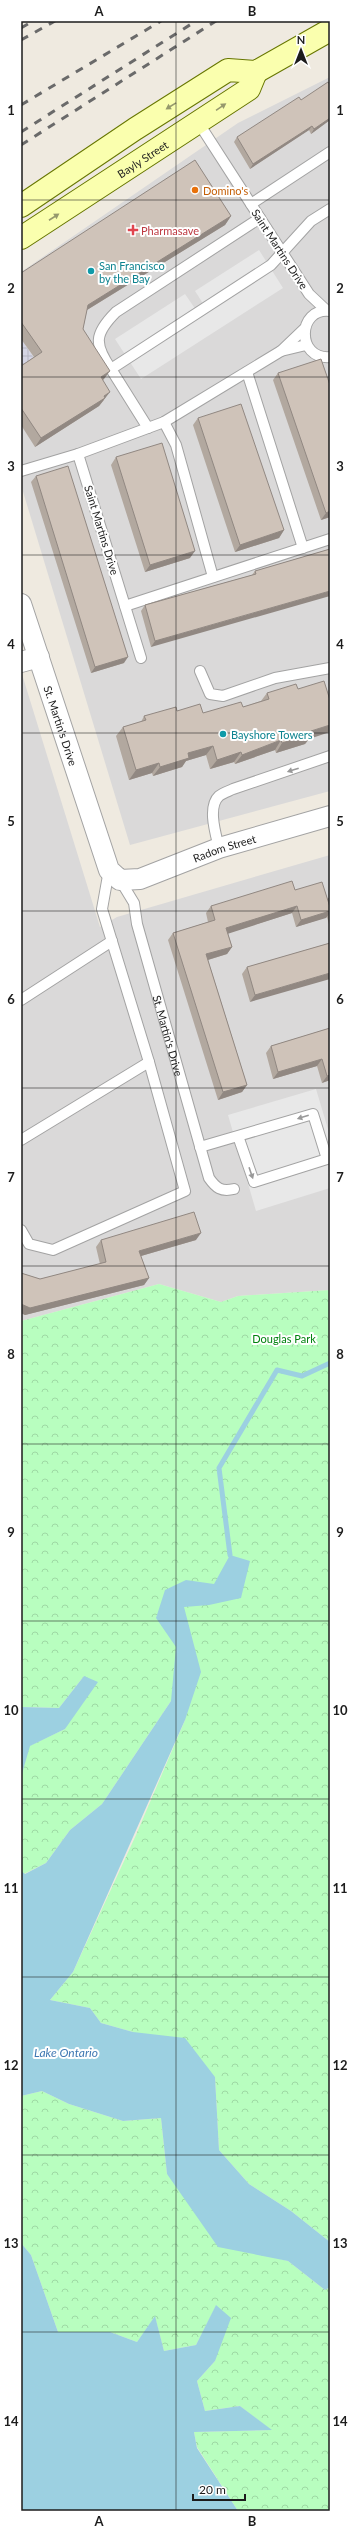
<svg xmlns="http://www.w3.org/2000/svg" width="351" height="2532" viewBox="0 0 351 2532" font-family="Lato,sans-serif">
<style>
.residential{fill:#dad9d9}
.park{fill:url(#park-crowns)}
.parking{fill:#e8e8e8}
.plaza{fill:url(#plaza-grid)}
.water{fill:#9cd0e1}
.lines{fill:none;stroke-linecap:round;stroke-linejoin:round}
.stream{stroke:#9cd0e1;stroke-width:5}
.service-casing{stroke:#a3a3a3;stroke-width:12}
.minor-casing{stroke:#a3a3a3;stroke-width:22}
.secondary-casing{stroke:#677600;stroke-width:24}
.service{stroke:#fff;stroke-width:10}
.minor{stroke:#fff;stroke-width:20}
.secondary{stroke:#faffae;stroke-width:22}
.rail{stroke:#6a6a6a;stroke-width:3;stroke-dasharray:8 8;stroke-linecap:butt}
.wall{fill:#b2a89f}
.shaded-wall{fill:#918882}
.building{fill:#cfc3b9;stroke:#918882}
.oneway{fill:#96996c}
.oneway2{fill:#999}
.grid{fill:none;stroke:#1c1c1c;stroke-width:1;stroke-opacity:0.55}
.food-dot{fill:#e8710a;stroke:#fff;stroke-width:1.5}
.health-dot{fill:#e0444e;stroke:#fff;stroke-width:1.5}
.culture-dot{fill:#0f9aa8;stroke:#fff;stroke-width:1.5}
.labels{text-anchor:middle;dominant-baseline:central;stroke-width:4;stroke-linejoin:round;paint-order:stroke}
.street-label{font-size:11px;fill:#1c1c1c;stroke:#fff}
.food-label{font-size:11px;fill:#c56008;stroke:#fff;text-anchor:start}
.health-label{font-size:11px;fill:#be3a42;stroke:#fff;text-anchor:start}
.culture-label{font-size:11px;fill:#0d838f;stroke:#fff;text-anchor:start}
.park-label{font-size:11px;fill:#01820e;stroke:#fff}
.water-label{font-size:12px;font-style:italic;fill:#4078b3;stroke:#fff}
.neatline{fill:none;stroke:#1c1c1c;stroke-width:1.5}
.grid-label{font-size:13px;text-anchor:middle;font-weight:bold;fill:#1c1c1c}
</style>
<defs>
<pattern id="park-crowns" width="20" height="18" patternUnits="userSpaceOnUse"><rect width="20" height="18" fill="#b8febf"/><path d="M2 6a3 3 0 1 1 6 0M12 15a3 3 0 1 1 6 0" fill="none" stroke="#9ed9a4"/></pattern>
<pattern id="plaza-grid" width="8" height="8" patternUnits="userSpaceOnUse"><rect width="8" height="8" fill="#d5d5e4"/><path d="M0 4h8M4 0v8" fill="none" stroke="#b6b6c3"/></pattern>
</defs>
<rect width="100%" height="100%" fill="#efeae0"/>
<path class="residential" d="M330,77v714l-200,54 -109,-360v-213l217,-149z
M21,671l79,256 17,-10 213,-62v435l-92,6 -17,6 -62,-18 -138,37z"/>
<path class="park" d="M159,1284l62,18 17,-6 92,-6v952l-39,-31 -42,-27 -30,-34 -4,-73 -82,-45 -32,-9 -11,-15 -40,-8 23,-28 63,-137 49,-115 -14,-19 -69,103 -32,26 -24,33 -22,11 -3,-3v-94l8,-31 36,-17 19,-53 -25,32 -38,-1v-386z
M42,2091l27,13 54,17 38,-3 6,56 89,79 32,8 37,29 5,-3v224h-92l-41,-64 -3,-15 77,-2 -31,-24 -35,5 -8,-30 18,-20 1,-55 -20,39 -32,6 -9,-34 -18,25 -27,-10h-52l-27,-77 -10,-12v-147z"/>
<path class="parking" d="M259,250l24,38 -142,91 -26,-40 70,-45 11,16 8,-5 -9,-14z
M316,1089l14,47v52l-74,23 -28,-96z"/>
<path class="plaza" d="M21,339l15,22 -15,10z"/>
<path class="water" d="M230,1555l20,6 -9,37 -32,7 -25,2 17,65 -16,48 -112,252 -23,28 40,8 11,15 32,9 52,6 30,39 4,73 30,34 42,27 39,31v45l-5,3 -37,-29 -70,-14 -51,-73 -6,-56 -38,3 -54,-17 -27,-13 -21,5v-225l4,3 21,-11 24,-33 32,-26 69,-103 5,-54 -20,-29 9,-28 21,-10 28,4z
M84,1676l14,6 -33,47 -35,17 -9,31v-70l38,1z
M21,2243l10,12 27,77h52l27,10 18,-26 9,35 32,-6 20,-40 15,13 -16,43 -18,20 8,30 35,-5 32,24 -78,2 3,16 41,63h-217z"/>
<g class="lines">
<path class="stream" d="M230,1555l-11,-87 58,-98 25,6 28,-13"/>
<g class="service-casing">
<g id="service">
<path d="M198,122l111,172 17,16"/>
<path d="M251,204l79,-52"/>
<path d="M330,311c-33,-4 -34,49 0,46"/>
<path d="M281,351l25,-6"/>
<path d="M111,369c-17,-25 -17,-35 5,-57l144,-94"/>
<path d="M247,372l56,176"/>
<path d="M164,422l12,23 37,132"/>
<path d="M148,428l-37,-59 160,-104 40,-44 19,-12"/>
<path d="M78,454l63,204"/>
<path d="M21,471l57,-17 86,-32 117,-71 23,-22"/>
<path d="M125,606l205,-67"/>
<path d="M200,671l10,23 13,2 52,-18 55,-10"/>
<path d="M219,848c-3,-13 -12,-41 0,-52 4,-3 10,-5 14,-7l97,-33"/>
<path id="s1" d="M120,880l14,23 3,21 72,254c7,10 12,14 25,11"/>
<path d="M21,1000l91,-59"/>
<path d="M21,1140l128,-78"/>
<path d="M200,1147l113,-33 14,45 -73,23 -16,-46"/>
<path d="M21,1230l8,14 24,6 132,-59 -36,-129 -47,-153 7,-39"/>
</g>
</g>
<g class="minor-casing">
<g id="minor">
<path id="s2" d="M21,604l88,266 11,10 20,-1 79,-31 111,-32"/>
<path d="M21,662l18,-5"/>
</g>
</g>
<g class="secondary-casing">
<g id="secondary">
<path d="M21,206l114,-77 93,-59 28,2 74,-42"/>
<path id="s3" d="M21,238l228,-149 7,-17"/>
</g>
</g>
<use href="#service" class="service"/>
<use href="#minor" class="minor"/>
<use href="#secondary" class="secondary"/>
<path class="rail" d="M21,28l12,-7
M21,40l34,-19
M21,105l140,-84
M21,132l175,-111
M21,145l195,-124"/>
</g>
<path class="wall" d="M301,100l29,20 -19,14 -2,-4 -59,39 -16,-27 3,-5z
M231,216l-6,9 -138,85 -4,19 21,50 -1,1 1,20 -5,6 -64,41 -14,-22v-59l13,-9 -13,-18v-66z
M278,373l52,144 -9,3 -48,-140z
M198,418l86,112 -5,8 -44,14 -42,-127z
M116,457l74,101 -45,14 -34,-107z
M36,476l88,187 -33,10 -60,-191z
M330,549l-179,98 -10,-36 4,-6 107,-30 3,-4z
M267,693l42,46 -4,5 -29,9 -1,-3 -40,14 -1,-2 -24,7 -4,-14 -20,6 -4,6 -29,9 -1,-3 -23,7 -13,-44 7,-9 18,-5 3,-6 33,-5 26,2 40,-6 18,-6z
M295,890l33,10 2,-2v30l-3,-11 -31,10 -4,-14 -64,20 4,14 -5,7 -19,6 39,125 -5,7 -24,8 -50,-160 5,-7 35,-11 -2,-9 5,-7z
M330,943l-80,59 -8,-28 5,-7z
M330,1028v52l-8,3 -5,-17 -44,13 -7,-26 5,-7z
M101,1240h95l-55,16 8,22 -5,7 -119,30 -4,-2v-40l19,6 60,-15 -4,-17z"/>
<path class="shaded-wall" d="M330,118v2l-19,14 3,-5z
M312,126l-3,4 -59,39 3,-5z
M231,216l-6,9 -143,88 6,-8z
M110,371l-6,8 -9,6 6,-8z
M110,392l-11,14 -64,41 6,-9z
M330,511v6l-9,3 5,-7z
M284,530l-5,8 -44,14 5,-7z
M195,551l-5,7 -45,14 5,-7z
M330,591v5l-179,51 4,-6z
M128,657l-4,6 -33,10 4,-6z
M330,725v7l-21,7 -4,5 -29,9 6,-10 29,-12z
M281,740l-6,10 -40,14 7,-9z
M213,746l-7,9 -20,6 -4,6 -29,9 7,-9 28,-14z
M241,752l-7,10 -24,7 7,-9z
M159,763l-7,10 -23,7 7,-10z
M297,906l-5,7 -71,23 5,-8z
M330,911v2l-4,5 -30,9 5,-7z
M232,947l-5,7 -26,8 5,-8z
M330,973v6l-80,23 5,-7z
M322,1059l-5,7 -44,13 5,-7z
M330,1075v5l-8,3 5,-7z
M247,1085l-5,7 -24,8 5,-8z
M201,1233l-5,7 -62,18 5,-7z
M149,1278l-5,7 -119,30 -4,-2v-9z"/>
<path class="building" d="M328,82l2,3v33l-16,11 -2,-3 -59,38 -16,-27 62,-40 2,3z
M195,160l36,56 -143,89 -5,24 27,42 -9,6 9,15 -6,4 1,2 -64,40 -20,-30v-42l21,-14 -21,-30v-49z
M321,359l9,26v126l-4,2 -48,-140z
M241,404l43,126 -44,15 -42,-127z
M162,443l33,108 -45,14 -34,-108z
M68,466l60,191 -33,10 -59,-191z
M330,549v42l-175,50 -10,-36 111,-31 -1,-3z
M324,681l6,19v25l-19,6 1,3 -30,9 -1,-3 -39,15 -1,-3 -24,8 -4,-14 -25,7 1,5 -29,9 -1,-4 -23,7 -13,-43 23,-7 -2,-4 32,-9 1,4 23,-7 3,9 38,-11 2,5 26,-8 -2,-6 29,-9 2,5z
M292,881l3,9 27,-8 8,25v4l-29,9 -4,-14 -71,22 6,19 -26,7 41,131 -24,7 -50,-159 42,-13 -4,-14z
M330,898v7l-2,-6z
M330,943v30l-75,22 -8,-28z
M330,1028v47l-3,1 -5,-17 -44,13 -7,-26z
M194,1212l7,21 -62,18 10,27 -119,30 -9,-4v-31l19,6 66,-17 -5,-22z"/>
<defs><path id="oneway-solid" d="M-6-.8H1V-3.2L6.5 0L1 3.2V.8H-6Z"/></defs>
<g class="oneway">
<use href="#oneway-solid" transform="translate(171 106) rotate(148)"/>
<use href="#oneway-solid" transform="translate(221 107) rotate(-34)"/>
<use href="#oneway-solid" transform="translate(54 217) rotate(-33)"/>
</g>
<g class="oneway2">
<use href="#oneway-solid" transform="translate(293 770) rotate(162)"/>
<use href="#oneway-solid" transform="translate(303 1117) rotate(163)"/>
<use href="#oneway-solid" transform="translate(251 1173) rotate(71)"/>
</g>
<path class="grid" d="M176,21v2490M21,200h309M21,377h309M21,555h309M21,733h309M21,911h309M21,1088h309M21,1266h309M21,1444h309M21,1621h309M21,1799h309M21,1977h309M21,2155h309M21,2332h309"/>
<circle class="food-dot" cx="195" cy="190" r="4"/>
<path class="health-dot" d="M131 224h4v4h4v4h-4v4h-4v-4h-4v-4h4z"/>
<g class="culture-dot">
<circle cx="91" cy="271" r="4"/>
<circle cx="223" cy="734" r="4"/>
</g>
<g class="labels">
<g class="street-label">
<text stroke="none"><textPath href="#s3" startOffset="145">Bayly Street</textPath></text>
<text transform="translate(280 249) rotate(57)">Saint Martins Drive</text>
<text transform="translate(102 530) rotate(73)">Saint Martins Drive</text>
<text stroke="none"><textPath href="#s2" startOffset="128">St. Martin's Drive</textPath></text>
<text stroke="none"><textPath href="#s2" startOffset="405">Radom Street</textPath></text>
<text stroke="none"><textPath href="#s1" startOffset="164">St. Martin's Drive</textPath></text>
</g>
<g class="food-label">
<text x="203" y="190">Domino's</text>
</g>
<g class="health-label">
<text x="141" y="230">Pharmasave</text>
</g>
<g class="culture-label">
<text x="99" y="265">San Francisco<tspan x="99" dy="13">by the Bay</tspan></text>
<text x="231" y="734">Bayshore Towers</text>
</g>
<g class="park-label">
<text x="284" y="1338">Douglas Park</text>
</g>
<g class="water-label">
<text x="66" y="2052">Lake Ontario</text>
</g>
</g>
<rect width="351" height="2532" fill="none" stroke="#ffffff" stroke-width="44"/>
<g transform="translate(301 50)" stroke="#ffffff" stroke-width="3" paint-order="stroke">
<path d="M0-3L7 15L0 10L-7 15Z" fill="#1c1c1c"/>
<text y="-6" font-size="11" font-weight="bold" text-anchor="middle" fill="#1c1c1c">N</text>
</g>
<path d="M193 2494v6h52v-6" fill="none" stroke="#1c1c1c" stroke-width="2"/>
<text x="199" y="2494" font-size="12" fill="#1c1c1c" stroke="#ffffff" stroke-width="3" paint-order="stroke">20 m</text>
<rect x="22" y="22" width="307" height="2488" class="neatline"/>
<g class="grid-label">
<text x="99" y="16">A</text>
<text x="252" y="16">B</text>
<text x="11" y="115">1</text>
<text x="340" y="115">1</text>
<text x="11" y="293">2</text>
<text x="340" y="293">2</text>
<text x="11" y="471">3</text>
<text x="340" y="471">3</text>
<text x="11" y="649">4</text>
<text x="340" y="649">4</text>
<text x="11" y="826">5</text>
<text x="340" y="826">5</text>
<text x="11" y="1004">6</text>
<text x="340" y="1004">6</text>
<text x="11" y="1182">7</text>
<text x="340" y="1182">7</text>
<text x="11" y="1359">8</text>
<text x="340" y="1359">8</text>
<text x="11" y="1537">9</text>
<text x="340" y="1537">9</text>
<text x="11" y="1715">10</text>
<text x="340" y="1715">10</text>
<text x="11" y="1893">11</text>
<text x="340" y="1893">11</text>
<text x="11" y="2070">12</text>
<text x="340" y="2070">12</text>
<text x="11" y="2248">13</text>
<text x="340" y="2248">13</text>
<text x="11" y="2426">14</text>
<text x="340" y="2426">14</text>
<text x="99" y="2526">A</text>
<text x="252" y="2526">B</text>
</g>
</svg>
